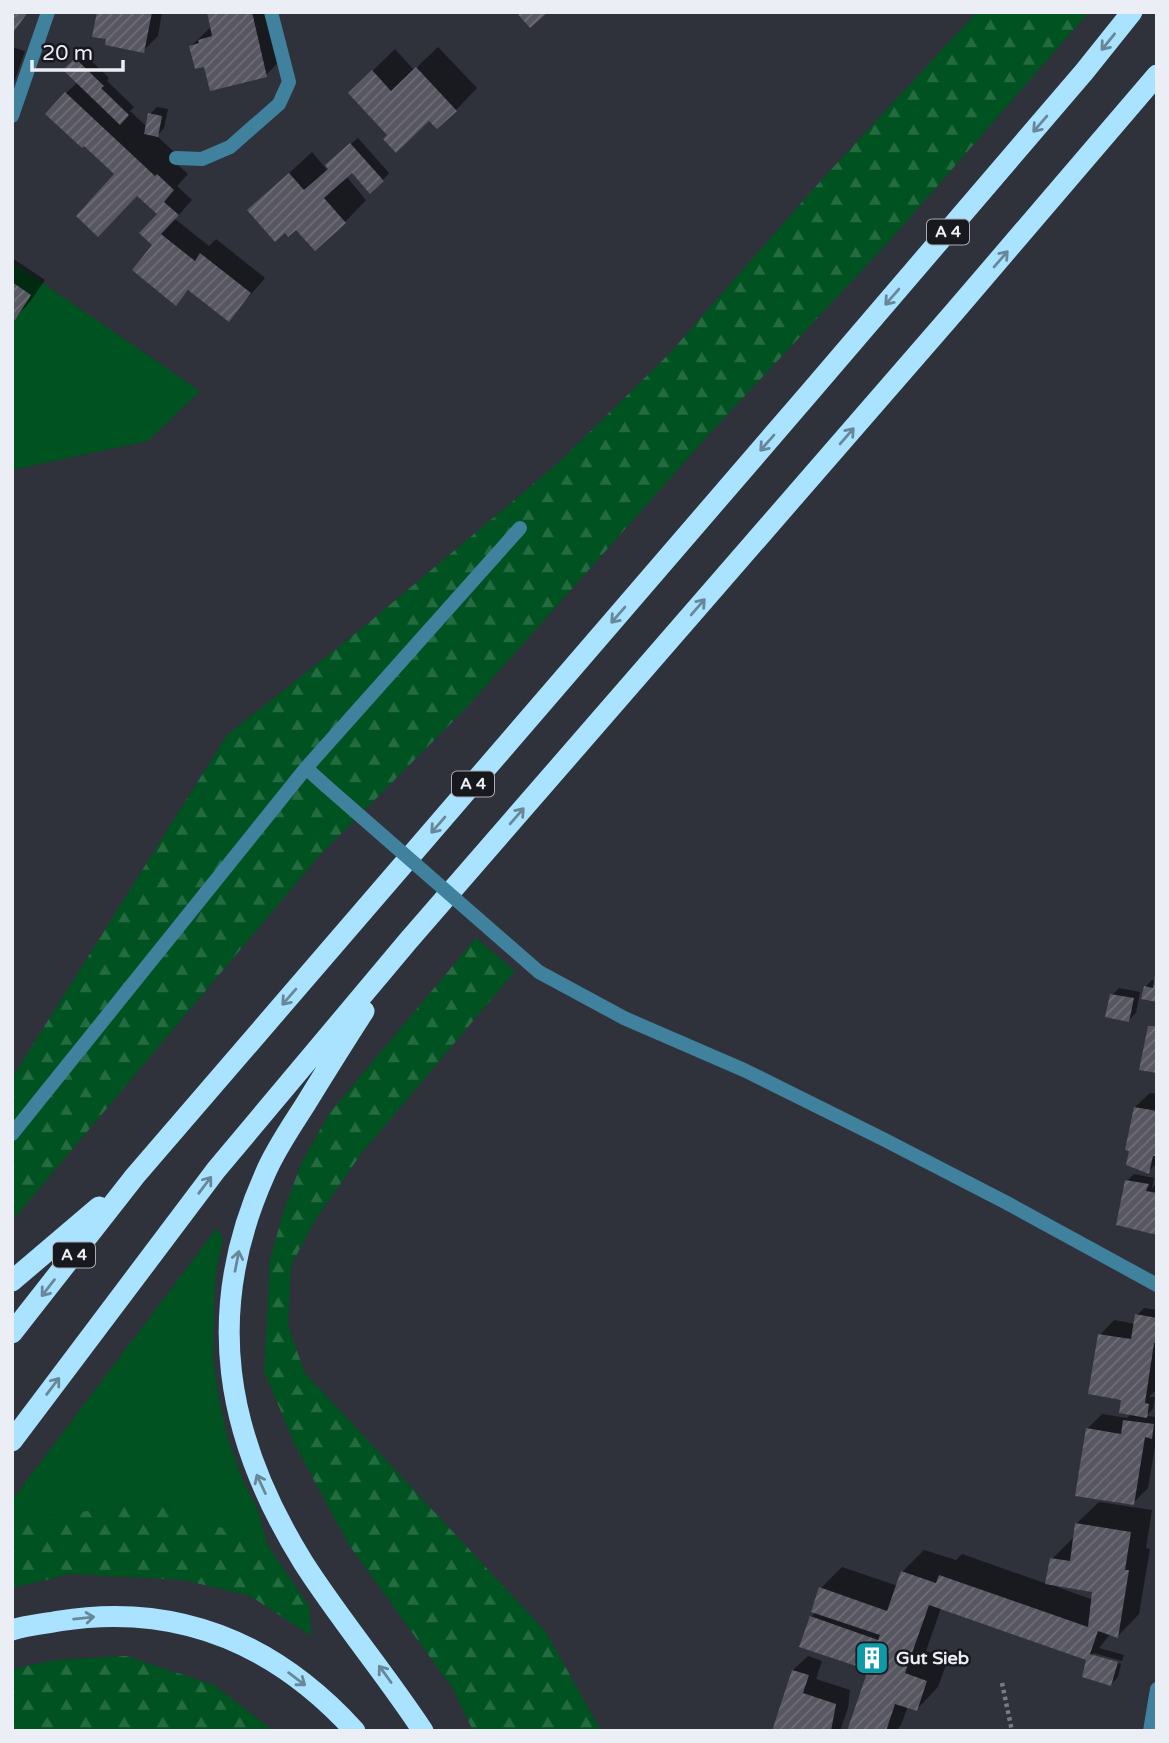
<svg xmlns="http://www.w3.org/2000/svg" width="1169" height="1743" viewBox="0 0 1169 1743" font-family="'Varela Round',sans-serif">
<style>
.green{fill:#005220}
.forest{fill:url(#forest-firs)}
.shadow{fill:#0007;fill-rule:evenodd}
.building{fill:url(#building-hatch)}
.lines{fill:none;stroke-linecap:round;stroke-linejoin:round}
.path{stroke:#797b84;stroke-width:4.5;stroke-dasharray:3.5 3.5;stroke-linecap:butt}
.lane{stroke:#40819d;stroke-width:14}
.street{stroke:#40819d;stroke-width:14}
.highway{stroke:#a9e3ff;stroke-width:21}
.lane-bridge{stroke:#40819d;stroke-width:14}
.oneway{stroke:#68889a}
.labels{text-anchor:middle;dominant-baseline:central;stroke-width:5;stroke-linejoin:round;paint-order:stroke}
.shield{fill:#18191e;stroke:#acaeb4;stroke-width:2}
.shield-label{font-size:16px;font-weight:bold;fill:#eceef5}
.poi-label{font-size:18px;font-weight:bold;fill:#eceef5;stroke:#18191e;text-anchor:start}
</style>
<defs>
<pattern id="forest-firs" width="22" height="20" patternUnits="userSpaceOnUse" patternTransform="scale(1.75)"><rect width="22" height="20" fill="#005220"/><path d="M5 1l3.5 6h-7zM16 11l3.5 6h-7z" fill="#256b41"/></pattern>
<pattern id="building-hatch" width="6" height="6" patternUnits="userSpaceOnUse" patternTransform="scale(1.75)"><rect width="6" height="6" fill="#575661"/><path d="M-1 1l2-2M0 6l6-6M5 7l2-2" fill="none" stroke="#6f6f78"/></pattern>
</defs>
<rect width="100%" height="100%" fill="#2f313b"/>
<path class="green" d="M12,262l188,129 -52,50 -136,29z
M217,1228l6,11 -7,33 -2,39 -1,48 6,39 8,38 15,42 16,33 10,35 -117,-46 -139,24v-24z"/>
<path class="forest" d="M977,12h112l-197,226 -178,191 -248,279 -147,148 -307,365v-143l215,-343 139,-110 191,-161 112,-110 147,-168z
M476,938l39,33 -154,183 -44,63 -26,48 -3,61 17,47 241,259 55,99h-128l-20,-42 -104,-144 -54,-100 -31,-74 6,-111 14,-50 17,-46 28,-50z
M151,1500l117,46 41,60 2,30 -61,-40 -66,-16 -113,-6 -59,14v-64z
M126,1656l88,29 60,46h-257l-5,-4v-58l44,-9z"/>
<path class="shadow" d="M99,12h63l-4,24 -15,15 -35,-13z
M208,12h70l10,41 -22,22 -61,-10 -14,-19 21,-20z
M12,47l13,4 -13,37z
M438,47l39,41 -21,22 -26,8 -80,-25 45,-44 19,21z
M83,53l26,25 -2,3 27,26 -4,4 17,16 3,-13 7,-7 11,2 -4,19 -7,8 18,17 -5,5 18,16 -11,12 15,14 -17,19 34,27 7,-7 49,39 -36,42 -39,-31 -14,14 -22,-58 5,-31 -42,-40 -51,-81 12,-11 -12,-12z
M358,138l31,35 -6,7 -30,-9 -7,5 20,24 -21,22 -48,5 -48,-17 63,-58 15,18 7,-12z
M12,258l33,22 -16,23 -14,15 -3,-2z
M1157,977v23l-12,-13 7,-7 4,1z
M1119,988l21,4 -4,21 -7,7 -17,-25z
M1150,1093l7,1v64l-2,7 -7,7 -17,-23 4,-42z
M1134,1174l20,4 -2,10 5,-5v50l-30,-52z
M1144,1308l13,2v79l-8,8h6l-2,12 -7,7 11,1v17l-9,54 -15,15 -46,-74 15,-15 25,4 4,-4 -8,-14 -23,-65 14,-15 22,4 1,-9z
M1099,1502l53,8 -6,38 4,1 -11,65 -21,22 -7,-3 -12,15 25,7 -2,6 -28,-8 -3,3 30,8 -3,13 -7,7 -23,-25 -147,-51 -15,43 22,8 -10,28 -21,22 -9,-3 -7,19 -5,6h-48l22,-62 -59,-52 5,-5 5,-24 21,-21 56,19 5,-15 21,-21 32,10 6,-6 85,30 5,-25 22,-22 3,-14zM1053,1583l41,7 -1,10 -41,-15z
M808,1656l14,5 -6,18 34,11 -2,18 -8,23h-66l19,-61z"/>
<path class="building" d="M12,12h16l-16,22z
M97,12h55l-8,41 -39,-8 1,-6 -14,-2z
M207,12h45l15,65 -57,14 -6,-24 -9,2 -6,-23 10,-3 -1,-3 14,-4z
M516,12h32l-18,16z
M75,58l29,28 -3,2 28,27 -9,10 -57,-55z
M416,67l41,44 -20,18 -8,-8 -33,32 -13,-14 4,-4 -39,-42 24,-23 19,21z
M65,92l90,84 2,-2 17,16 -10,12 15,13 -18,19 34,27 5,-8 51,40 -22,29 -41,-32 -12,16 -44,-36 20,-25 -13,-12 18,-19 -20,-18 -39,41 -22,-21 38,-42 -30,-28 -2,2 -37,-34z
M148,113l14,3 -4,21 -14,-3z
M350,143l34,38 -14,13 -18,-21 -28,25 22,25 -31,28 -19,-21 -8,7 -3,-4 -10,9 -28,-32 42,-37 15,17 24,-21 -3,-4z
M12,282l19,13 -16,25 -3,-1z
M1155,975l2,27 -16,-3 3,-13 9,2z
M1110,994l24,4 -5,24 -24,-5z
M1148,1026h9v47l-18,-3z
M1134,1107l23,4v45h-4l-4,18 -23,-9 3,-14 -4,-1z
M1125,1180l24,4 -3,7 11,2v42l-41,-10z
M1135,1314l22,4v25h-3l-9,60 4,1 -2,14 -28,-5 2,-13 -33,-6 10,-60 33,5z
M1123,1420l31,4 -2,15 -7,-2 -11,68 -59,-9 11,-68 35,6z
M1075,1523l56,9 -6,38h4l-11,68 -20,-7 -8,23 28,8 -7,24 -29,-9 4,-17 -157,-55 -24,68 22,8 -10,30 -22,-7 -9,27h-39l21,-61 -69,-23 11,-31 68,24 2,-5 -69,-23 8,-25 68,24 14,-40 35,12 3,-8 149,52 4,-35 -47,-8 5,-26 20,3z
M792,1670l17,5 -6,18 33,11 -5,27h-59z"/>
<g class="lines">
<path class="path" d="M1002,1683l10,48"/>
<path class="lane" d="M12,116l36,-104
M176,158l26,1 28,-12 49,-43 10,-22 -18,-70
M326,786l-20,-18 214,-240
M539,972l85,46 120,52 139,69 124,64 150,82
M12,1134l294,-366"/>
<path class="street" d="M1150,1731l7,-42"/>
<path class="highway" d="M364,1011c-20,31 -40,63 -59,94 -14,22 -30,45 -40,69 -62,138 -40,262 38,388 37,58 82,111 120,169
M12,1281l87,-74
M12,1333l123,-157 676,-785 273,-319 48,-60
M12,1441l204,-271 192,-229 548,-631 201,-235
M12,1630c15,-5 32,-6 47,-9 119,-19 216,22 296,110"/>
<path class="lane-bridge" d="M326,786l213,186"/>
</g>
<defs><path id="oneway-shaft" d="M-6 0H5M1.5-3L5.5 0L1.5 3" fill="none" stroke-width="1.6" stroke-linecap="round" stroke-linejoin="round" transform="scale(1.75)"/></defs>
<g class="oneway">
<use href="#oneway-shaft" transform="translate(1108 42) rotate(129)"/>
<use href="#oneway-shaft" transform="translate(1040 124) rotate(131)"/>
<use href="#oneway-shaft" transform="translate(1001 259) rotate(-49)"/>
<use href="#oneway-shaft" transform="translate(892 297) rotate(131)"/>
<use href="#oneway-shaft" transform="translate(847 436) rotate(-49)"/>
<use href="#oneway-shaft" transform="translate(767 443) rotate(131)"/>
<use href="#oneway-shaft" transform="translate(698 607) rotate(-49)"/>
<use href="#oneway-shaft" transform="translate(618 615) rotate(131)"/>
<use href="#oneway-shaft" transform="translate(517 816) rotate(-49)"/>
<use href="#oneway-shaft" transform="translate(438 825) rotate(131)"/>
<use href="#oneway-shaft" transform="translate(289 997) rotate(131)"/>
<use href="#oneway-shaft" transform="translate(205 1185) rotate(-53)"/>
<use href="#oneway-shaft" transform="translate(237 1261) rotate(-79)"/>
<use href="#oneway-shaft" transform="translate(48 1288) rotate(128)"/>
<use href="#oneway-shaft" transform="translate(53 1386) rotate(-53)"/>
<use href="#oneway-shaft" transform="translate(261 1484) rotate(-115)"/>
<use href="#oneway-shaft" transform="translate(84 1618) rotate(-6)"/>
<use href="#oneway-shaft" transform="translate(385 1674) rotate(-126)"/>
<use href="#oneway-shaft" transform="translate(297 1679) rotate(37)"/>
</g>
<defs>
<g id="building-square" transform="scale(1.75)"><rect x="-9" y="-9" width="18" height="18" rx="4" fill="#0f9aa8" stroke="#18191e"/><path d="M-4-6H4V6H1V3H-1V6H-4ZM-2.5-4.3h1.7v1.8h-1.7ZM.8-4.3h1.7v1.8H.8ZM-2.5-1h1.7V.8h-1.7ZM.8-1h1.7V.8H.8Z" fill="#fff"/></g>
</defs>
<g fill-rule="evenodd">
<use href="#building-square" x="872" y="1658"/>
</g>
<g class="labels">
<g class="shield">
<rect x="927" y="219.5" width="42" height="25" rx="5"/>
<rect x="452" y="771.5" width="42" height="25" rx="5"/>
<rect x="53" y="1242.5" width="42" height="25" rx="5"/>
</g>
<g class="shield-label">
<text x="948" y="232">A 4</text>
<text x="473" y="784">A 4</text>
<text x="74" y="1255">A 4</text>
</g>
<g class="poi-label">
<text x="896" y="1658">Gut Sieb</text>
</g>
</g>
<rect width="1169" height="1743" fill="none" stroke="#eceef5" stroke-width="28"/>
<path d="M32 60v10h91v-10" fill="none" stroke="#eceef5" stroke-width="3.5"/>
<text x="42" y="60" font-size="21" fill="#eceef5" stroke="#18191e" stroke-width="5" paint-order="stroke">20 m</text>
</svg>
